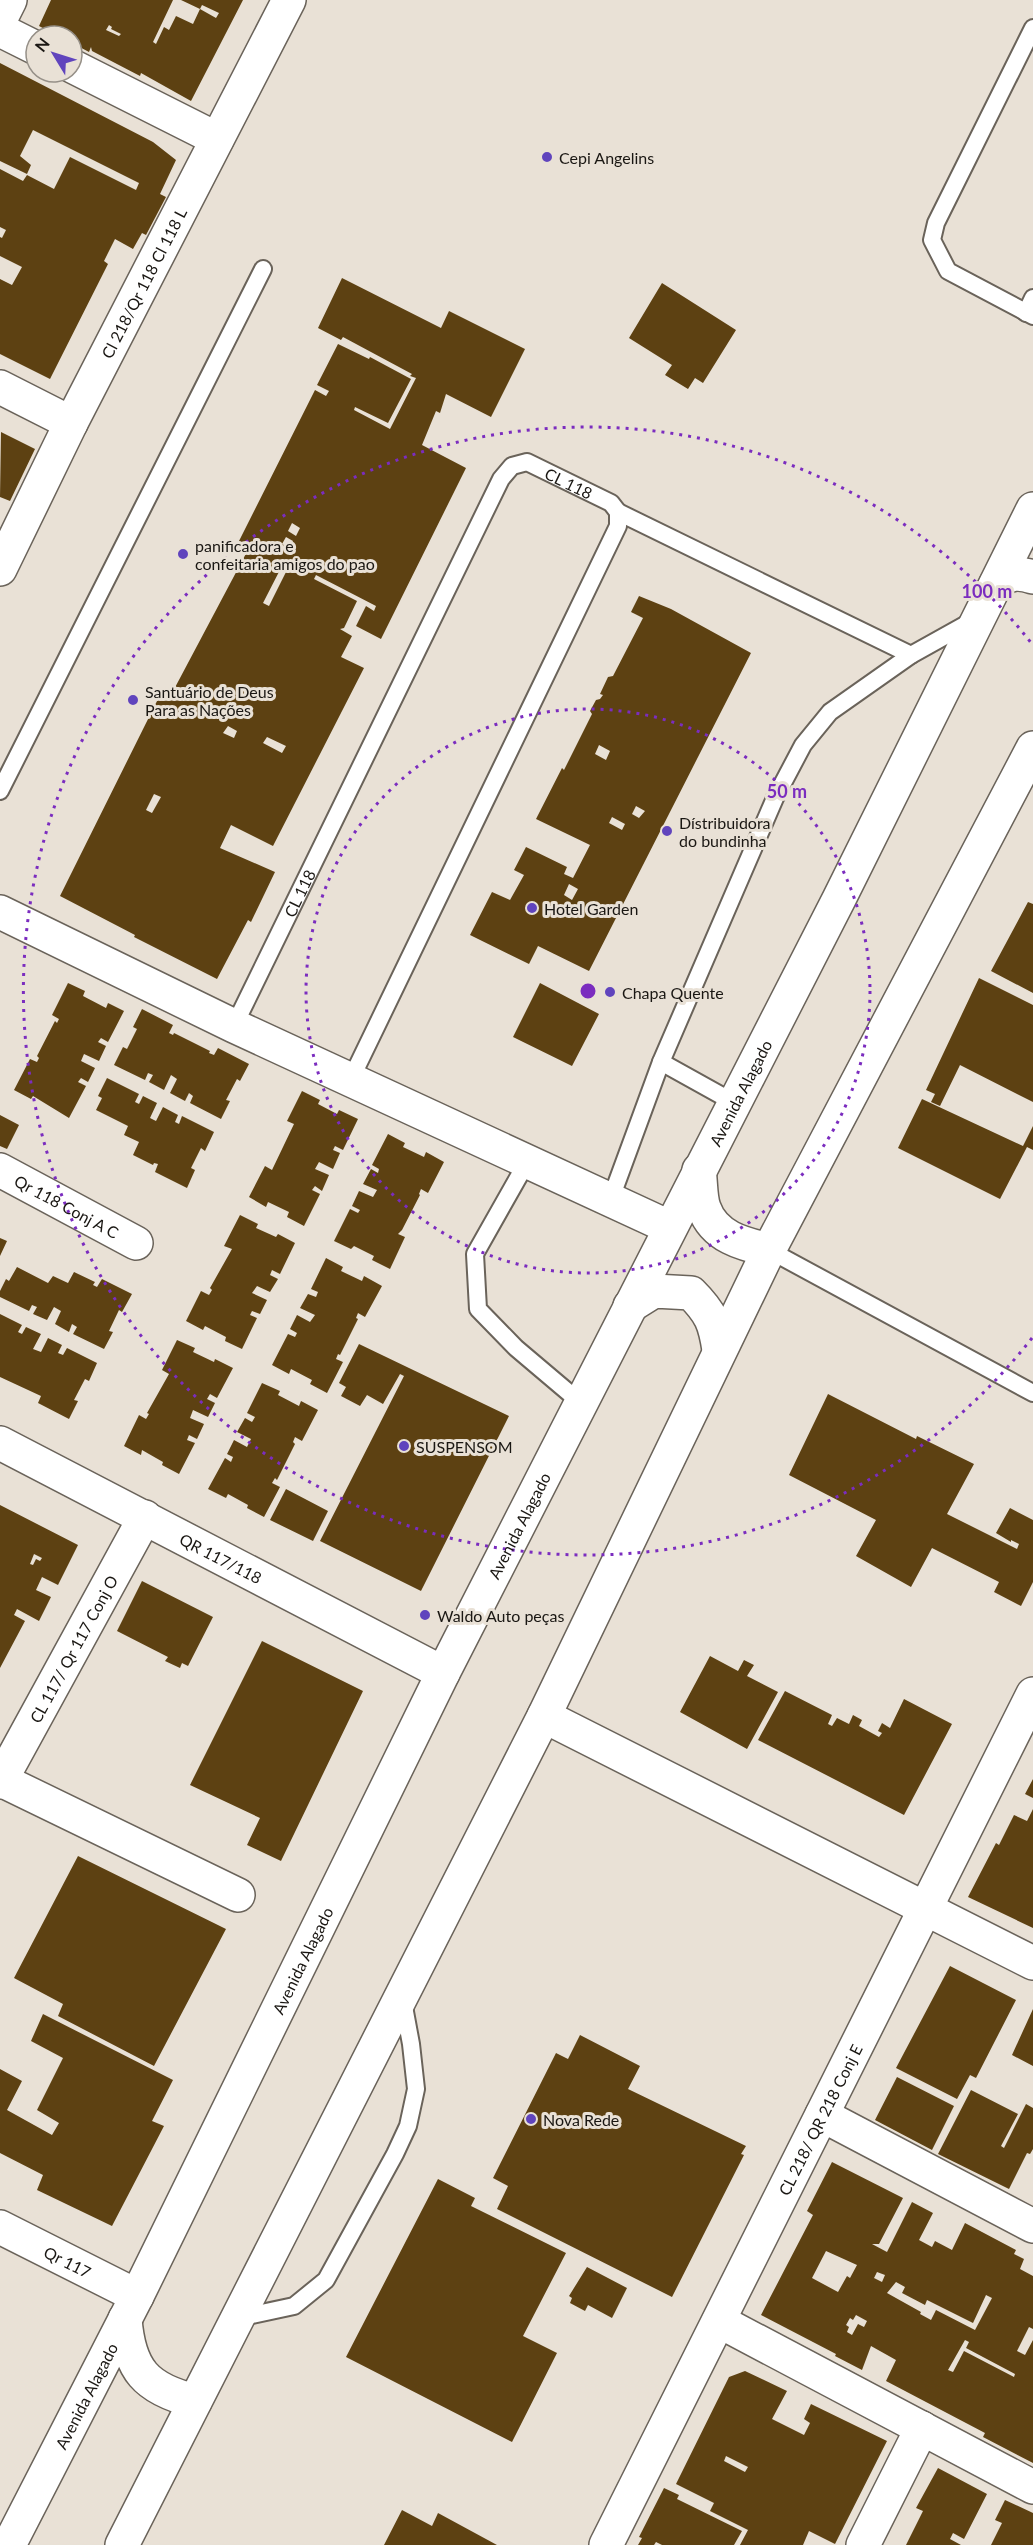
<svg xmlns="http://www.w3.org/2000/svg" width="1033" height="2545" viewBox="0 0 1033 2545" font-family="Lato,sans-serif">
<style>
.building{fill:#5d4112;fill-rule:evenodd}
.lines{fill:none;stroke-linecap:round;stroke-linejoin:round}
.service-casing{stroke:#6a635a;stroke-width:20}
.minor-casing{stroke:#6a635a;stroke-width:36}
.secondary-casing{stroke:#6a635a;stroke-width:36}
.service{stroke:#fff;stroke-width:16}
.minor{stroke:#fff;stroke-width:33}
.secondary{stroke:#fff;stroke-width:33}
.ring{fill:none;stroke:#7b2cbf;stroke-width:3;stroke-dasharray:3 6}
.poi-dot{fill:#6044bd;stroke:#e9e1d6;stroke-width:2}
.labels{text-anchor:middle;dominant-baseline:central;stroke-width:6;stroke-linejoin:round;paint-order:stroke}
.poi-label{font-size:16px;fill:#1a1713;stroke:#e9e1d6;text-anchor:start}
.street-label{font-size:16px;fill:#1a1713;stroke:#e9e1d6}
.centre{fill:#7b2cbf;stroke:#e9e1d6;stroke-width:3}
.ring-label{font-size:18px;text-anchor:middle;font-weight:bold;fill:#7b2cbf;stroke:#e9e1d6;stroke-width:6;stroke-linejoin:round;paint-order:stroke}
</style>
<rect width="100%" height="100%" fill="#e9e1d6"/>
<path class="building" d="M51,0h122l-20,42 3,2 8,-17 5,3 7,-14 17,8 7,-15 16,9 3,-5 -17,-8 -2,4 -19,-9h62l-52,101 -50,-28 -1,3 -48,-25 -1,-4 -2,5 -17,-9v-7h-14l-19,-10zM109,25l3,2 -1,2 10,5 -2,2 -13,-6z
M0,63l153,79 23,18 -16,34 6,3 -20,38 -4,-2 -9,16 -18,-10 -11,22 4,3 -58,115 -50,-25v-75l12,6 10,-18 -22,-11v-19l2,1 4,-8 -6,-3v-58l23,12 4,-6 27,14 16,-32 66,33 3,-7 -106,-53 -13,26 11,9 -4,9 -27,-13z
M342,278l99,50 8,-17 76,38 -34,68 -45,-23 -6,19 -4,-2 -14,34 44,23 -85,171 -25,-13 10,-20 8,5 2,-5 -60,-31 -2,4 43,22 -13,27 -4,1 12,7 -11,21 23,11 -91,178 -42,-21 -11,23 55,24 -24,50 -3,-2 -31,59 -83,-42 1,-2 -75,-39 102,-205 9,4 79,-149 -11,-5 76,-151 11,6 3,-5 -12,-6 21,-41 31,15 1,-2 41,22 -23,44 -33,-16 -1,3 36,19 26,-51 -6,-2 2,-2 -69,-37 -2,3 -23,-12zM292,523l8,5 -4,8 -8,-5zM286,537l7,4 -3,7 -8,-4zM283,564l6,2 -20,40 -6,-3zM228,726l9,5 -3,7 -11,-5zM267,737l19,9 -4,7 -19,-10zM154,794l7,3 -9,16 -6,-3z
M662,283l74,47 -33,53 -8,-5 -7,11 -23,-14 7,-10 -43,-27z
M1,432l34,17 -25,52 -10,-4z
M639,596l32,13 80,44 -162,318 -51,-25 -9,18 -59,-29 22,-43 18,8 14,-25 -10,-5 12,-23 41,20 -3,7 9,4 17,-33 -54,-26 26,-51 2,2 28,-56 -2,-3 6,-11 4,-1 3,-4 -3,-1 8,-17 5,-1 30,-58 -12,-6zM599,745l11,6 -4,9 -11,-6zM636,806l9,5 -6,7 -7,-4zM612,817l13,7 -3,6 -13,-7zM569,884l9,5 -6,11 -8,-5z
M1028,902l5,2v89l-42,-22z
M979,978l54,27v97l-73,-37 -20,41 -9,-4 4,-8 -9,-4z
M68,983l17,8 -2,5 23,12 2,-5 16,8 -16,31 -7,-4 -3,4 8,4 -7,15 -15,-7 -3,7 14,7 -7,14 -7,-4 -3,4 8,4 -17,32 -36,-22 -2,3 -17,-9 16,-31 7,3 2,-4 -2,-2 18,-35 2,2 2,-4 -7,-4z
M540,983l59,31 -27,52 -59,-29z
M142,1009l31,16 -4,8 4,2 1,-2 36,18 -1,2 5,2 4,-7 31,16 -9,17 -3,-2 -11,21 4,1 -9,18 -31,-16 3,-7 -4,-3 -4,8 -15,-8 7,-14 -6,-4 -7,15 -15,-8 4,-7 -5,-2 -3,7 -31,-15 9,-18 4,2 10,-20 -4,-2z
M107,1078l32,16 -4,8 4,2 4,-8 14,7 -7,15 6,3 7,-14 15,8 -3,7 4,2 3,-8 32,16 -9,19 -4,-3 -10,20 4,2 -8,18 -32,-16 3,-8 -4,-1 -1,2 -20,-10 6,-13 -15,-7 4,-9 -32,-16 6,-12 -4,-2z
M302,1091l18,9 -2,4 19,10 2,-4 19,9 -15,31 -8,-4 -2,4 7,3 -7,16 -14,-7 -4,7 14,6 -7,16 -7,-5 -3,4 8,4 -16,32 -17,-9 2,-5 -21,-10 -2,5 -17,-10 16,-31 7,4 22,-46 -7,-3z
M922,1099l101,47 10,-20v24l-6,-3 -27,52 -102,-51z
M0,1115l19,10 -12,24 -7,-3z
M388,1134l17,9 -2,4 21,10 2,-5 18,10 -16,31 -7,-4 -2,5 1,1 -18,35 -4,4 7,3 -15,32 -18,-9 2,-4 -20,-10 -3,3 -17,-8 16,-32 8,4 2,-3 -8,-4 7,-15 14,6 4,-7 -14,-6 8,-15 7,4 1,-4 -7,-4z
M240,1215l18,9 -2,4 20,9 2,-3 17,9 -15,31 -8,-4 -2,5 8,4 -8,13 -13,-6 -5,7 15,7 -7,14 -8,-3 -2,4 7,3 -15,31 -17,-8 1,-4 -21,-11 -2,4 -17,-9 15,-30 8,4 3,-5 -2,-2 22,-39 -8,-3z
M0,1238l7,3 -7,15z
M326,1258l17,9 -2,4 21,10 2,-5 18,10 -17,31 -7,-4 -2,5 2,1 -18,36 -2,-1 -2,5 7,3 -16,31 -17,-9 2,-4 -21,-11 -2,5 -17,-9 16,-31 7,3 2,-4 -7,-4 7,-14 13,7 5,-7 -15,-7 8,-14 8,3 2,-5 -7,-3z
M17,1267l31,16 5,-7 15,7 6,-11 21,10 -2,3 4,2 5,-8 30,15 -10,18 -3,-2 -10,21 4,1 -9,17 -31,-15 4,-7 -5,-3 -3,8 -14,-8 6,-13 -7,-4 -7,13 -14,-6 4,-7 -5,-2 -3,6 -29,-14v-6l6,-12 3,2z
M0,1314l22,11 -4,7 4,2 4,-7 15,7 -8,15 8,3 7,-14 14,7 -4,8 5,2 4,-7 30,15 -8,18 -4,-2 -11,21 4,1 -9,18 -31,-16 3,-7 -41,-19z
M177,1340l18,8 -2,4 21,10 1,-3 18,9 -16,30 -7,-4 -3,5 8,4 -7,14 -15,-7 -3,8 14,6 -7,15 -8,-4 -2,5 8,3 -16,31 -17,-9 1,-3 -21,-12 -1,5 -17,-9 15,-31 7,4 3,-5 -2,-1 22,-39 -7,-4z
M359,1344l150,72 -88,175 -101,-50 84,-165 -4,-2 -17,30 -16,-9 -7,11 -19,-10 5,-9 -7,-4z
M262,1383l18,8 -2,4 21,11 2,-5 17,9 -16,31 -7,-4 -2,5 2,2 -18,36 -2,-2 -3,5 8,4 -16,30 -17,-9 1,-3 -20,-11 -2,4 -18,-9 17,-31 6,4 2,-5 -6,-3 7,-14 13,7 4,-8 -14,-7 8,-14 7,4 3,-5 -8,-4z
M828,1394l88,45 1,-3 57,28 -27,50 70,35 2,-5 -8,-4v2l-15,-9 14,-25 23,12v62l-12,24 -27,-14 5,-10 -67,-34 -21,39 -55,-31 20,-36 -87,-45z
M286,1489l42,22 -15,30 -43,-21z
M0,1505l78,40 -20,40 -16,-8 -6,13 15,7 -12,24 -22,-12 -3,6 11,6 -25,47zM34,1554l8,4 -2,3 -4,-2 -3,6 -3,-1z
M142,1581l71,36 -25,49 -6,-3 -2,5 -15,-7 3,-4 -51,-26z
M262,1641l101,50 -82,170 -34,-16 13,-27 -70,-33z
M710,1656l28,15 6,-11 10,5 -7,11 31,16 -31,57 -67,-37z
M785,1691l47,24 -4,9 4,2 5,-8 12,6 4,-9 9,5 -3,6 20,11 3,-4 -4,-2 4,-8 8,5 14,-29 48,25 -48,91 -146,-75z
M1033,1779v19l-8,-4z
M1033,1809v119l-65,-31 28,-54 3,2 15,-30 13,6z
M78,1856l148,73 -72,137 -96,-50 5,-12 -49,-26z
M950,1966l66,34 -40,78 -6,-3 -13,24 -61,-31z
M1033,2009v57l-21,-11z
M43,2014l130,66 -21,41 12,5 -52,100 -75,-36 6,-15 -43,-22v-84l22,12 -15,29 45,25 7,-12 -22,-13 26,-52 -32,-17z
M580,2035l60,31 -12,23 118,57 -5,8 3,1 -72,142 -175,-88 11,-23 -15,-8 63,-125 12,6z
M897,2077l57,29 -22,44 -57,-30z
M971,2090l47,24 -17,32 3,2 22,-44 7,4v41l-3,5 -3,-1 -18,36 -71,-35z
M832,2162l71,36 -24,46h-7l15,8 25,-50 21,11 -14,27 13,7 3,-6 17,9 13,-27 51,27 -2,4 10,5 -4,10 13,7v53l-4,-2 -12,24 8,4 8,-15v123l-50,-26 2,-4 -99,-52 10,-21 -25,-14 -9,24 -27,-14 1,-2 -75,-39 52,-100 -6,-4zM826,2251l31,14 -7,13 -3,-2 -9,16 -26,-14zM877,2272l8,3 -3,7 -8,-4zM896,2282l9,5 -3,6 23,12 2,-5 46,23 13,-28 6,3 -17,32 -39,-20 -5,10 -11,-6 1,-2 -34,-19zM856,2315l11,6 -3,6 -6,-3 -6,11 -5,-3 2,-5 -3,-2 4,-7 3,2zM965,2340l4,2 -3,6 49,26 -1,3 -50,-26 -11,21 -5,-2z
M438,2179l37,19 -4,8 95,47 -43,83 34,17 -45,89 -166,-85z
M587,2267l40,21 -15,30 -24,-13 -3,6 -15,-8 2,-5 -3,-2z
M745,2371l42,20 -15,28 32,16 6,-12 -6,-4 7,-15 76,37 -52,103 -26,-13 -6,14h-63l8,-15 -38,-19 4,-8 -38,-19 53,-107zM726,2456l22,11 -3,5 -21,-11z
M938,2468l49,26 -23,45 -11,-6 -3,6 11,6h-55l17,-34 -7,-3z
M664,2488l15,7 -2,4 65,32 -8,14h-72l-6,-3 -2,3h-16l4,-7 -3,-1z
M1005,2500l28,13v32h-42l11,-22 -7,-3z
M402,2510l30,16 6,-13 59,32h-113z"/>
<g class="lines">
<g class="service-casing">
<g id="service">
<path d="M1033,28l-97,195 -4,17 16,31 85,45"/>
<path d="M1026,313l7,-15"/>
<path d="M618,512l293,143"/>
<path d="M0,791l263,-522"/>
<path id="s1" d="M234,1026l267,-547 11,-13 15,-4 84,41 7,9v14l-268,555"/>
<path d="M661,1062l72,40"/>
<path d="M527,1162l-52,92 3,55 38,39 65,55"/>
<path d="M610,1201l51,-139 114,-264 28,-53 27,-33 81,-57 61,-34"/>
<path d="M769,1250l264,143"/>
<path d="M238,2318l56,-12 32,-26 69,-126 13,-28 8,-37 -5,-45 -8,-43"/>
</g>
</g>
<g class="minor-casing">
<g id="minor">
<path d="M0,20l10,-20"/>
<path d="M0,30l36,18"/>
<path d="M72,66l145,73"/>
<path d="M0,387l71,36"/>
<path id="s2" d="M0,569l71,-146 218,-423"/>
<path d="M0,912l234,114 435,201"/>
<path id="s3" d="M0,1170l136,73"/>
<path id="s4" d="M0,1443l443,230"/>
<path d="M544,1716l489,247"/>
<path d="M1,1780l237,115"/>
<path id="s5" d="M0,1782l145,-265"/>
<path d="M822,2115l211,111"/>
<path id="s6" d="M0,2227l137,69"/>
<path d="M719,2321l314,166"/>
<path id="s7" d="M606,2545l427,-851"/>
<path d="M863,2545l59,-117"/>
</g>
</g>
<g class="secondary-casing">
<g id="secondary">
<path d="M996,584c13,-11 21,-12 37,-7"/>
<path d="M699,1170c2,12 1,27 5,38 10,29 39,36 65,42"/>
<path d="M630,1306l24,-15 37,2c20,20 24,30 28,57"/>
<path d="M125,2319c4,51 21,70 70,82"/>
<path id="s8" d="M9,2545l128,-249 306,-623 396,-774 194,-390"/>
<path d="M122,2545l422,-829 225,-466 264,-502"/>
</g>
</g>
<use href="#service" class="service"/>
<use href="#minor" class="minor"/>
<use href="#secondary" class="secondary"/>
</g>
<g class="ring">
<circle cx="588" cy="991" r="282"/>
<path d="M1032 1338A564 564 0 1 1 1032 644"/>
</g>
<g class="poi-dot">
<circle cx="547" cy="157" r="6"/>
<circle cx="183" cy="554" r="6"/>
<circle cx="133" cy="700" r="6"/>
<circle cx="667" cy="831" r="6"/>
<circle cx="532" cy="908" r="6"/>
<circle cx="610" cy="992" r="6"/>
<circle cx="404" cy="1446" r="6"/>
<circle cx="425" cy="1615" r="6"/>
<circle cx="531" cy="2119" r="6"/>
</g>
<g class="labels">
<g class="poi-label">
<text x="559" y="157">Cepi Angelins</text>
<text x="195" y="545">panificadora e<tspan x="195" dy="18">confeitaria amigos do pao</tspan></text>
<text x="145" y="691">Santuário de Deus<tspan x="145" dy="18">Para as Nações</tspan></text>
<text x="679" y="822">Dístribuidora<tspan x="679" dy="18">do bundinha</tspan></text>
<text x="544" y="908">Hotel Garden</text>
<text x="622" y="992">Chapa Quente</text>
<text x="416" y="1446">SUSPENSOM</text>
<text x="437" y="1615">Waldo Auto peças</text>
<text x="543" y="2119">Nova Rede</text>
</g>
<g class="street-label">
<text stroke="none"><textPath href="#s2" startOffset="320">Cl 218/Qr 118 Cl 118 L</textPath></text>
<text stroke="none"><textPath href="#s1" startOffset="688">CL 118</textPath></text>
<text stroke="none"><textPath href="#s1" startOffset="148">CL 118</textPath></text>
<text stroke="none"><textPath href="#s8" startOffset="1626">Avenida Alagado</textPath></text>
<text stroke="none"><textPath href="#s3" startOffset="76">Qr 118 Conj A C</textPath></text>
<text stroke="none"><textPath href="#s8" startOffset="1140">Avenida Alagado</textPath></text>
<text stroke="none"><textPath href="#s4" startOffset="249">QR 117/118</textPath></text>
<text stroke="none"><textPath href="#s5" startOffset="152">CL 117/ Qr 117 Conj O</textPath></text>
<text stroke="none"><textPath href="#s8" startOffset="654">Avenida Alagado</textPath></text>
<text stroke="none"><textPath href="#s7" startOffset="476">CL 218/ QR 218 Conj E</textPath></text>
<text stroke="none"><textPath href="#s6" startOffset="76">Qr 117</textPath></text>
<text stroke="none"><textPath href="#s8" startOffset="168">Avenida Alagado</textPath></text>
</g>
</g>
<circle cx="588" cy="991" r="9" class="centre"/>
<g class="ring-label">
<text x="987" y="598">100 m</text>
<text x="787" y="798">50 m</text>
</g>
<g transform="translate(54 54) rotate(308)"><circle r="28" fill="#e9e1d6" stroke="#969088" stroke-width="1.5"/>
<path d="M0-4.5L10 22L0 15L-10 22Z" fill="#6044bd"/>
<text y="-9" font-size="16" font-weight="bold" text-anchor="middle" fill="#1a1713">N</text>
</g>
</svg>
